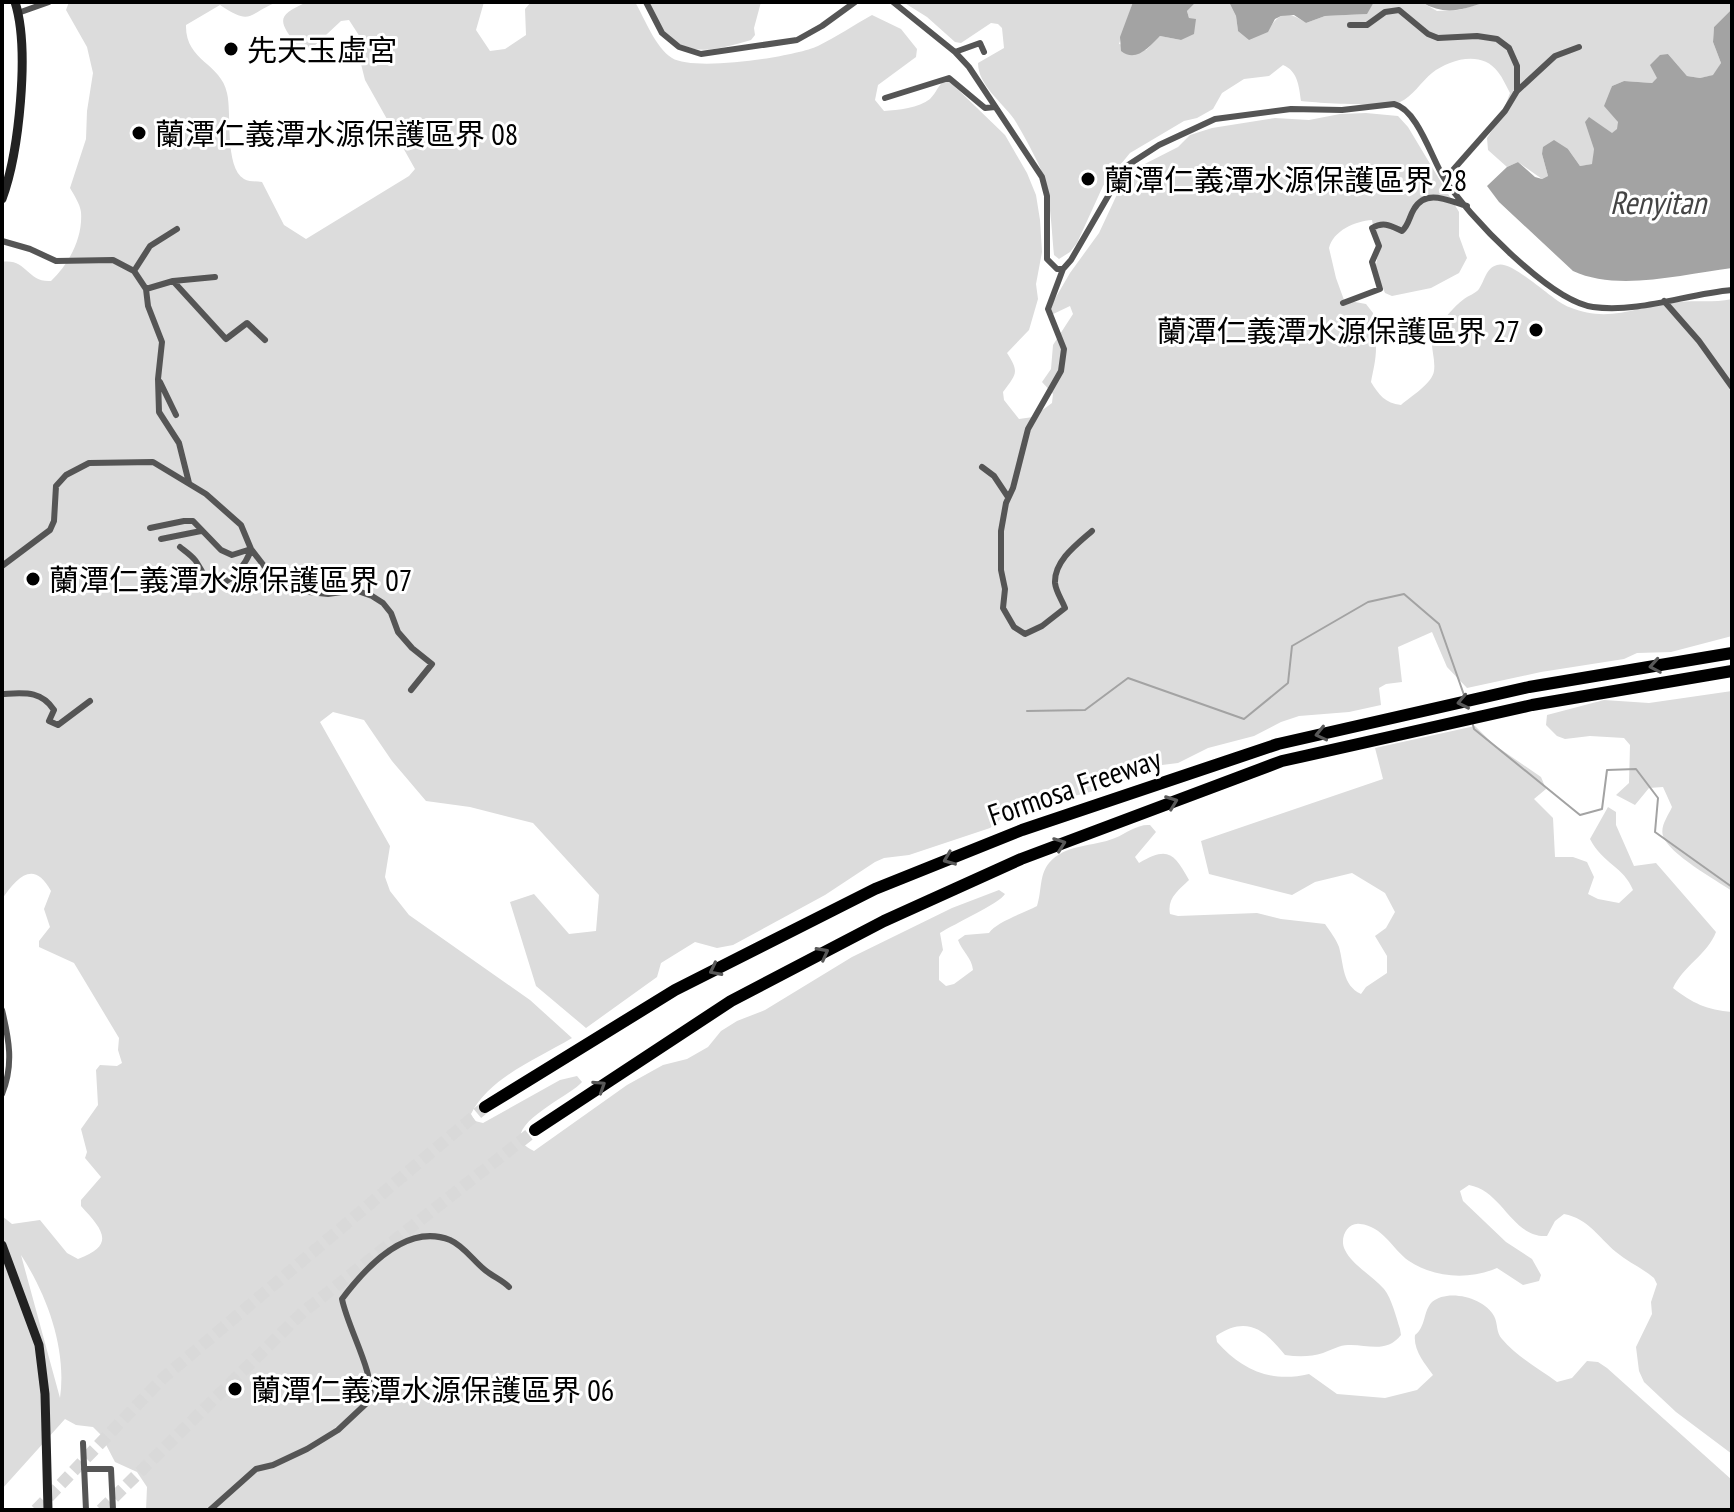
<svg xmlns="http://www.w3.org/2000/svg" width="1734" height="1512" viewBox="0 0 1734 1512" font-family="'PT Sans Narrow','Noto Sans TC',sans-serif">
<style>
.green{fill:#dcdcdc;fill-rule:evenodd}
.water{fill:#a3a3a3}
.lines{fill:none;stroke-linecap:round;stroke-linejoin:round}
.stream{stroke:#a3a3a3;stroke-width:2}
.motorway-tunnel{stroke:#d9d9d9;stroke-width:12;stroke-dasharray:12 6;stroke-linecap:butt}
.minor{stroke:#555;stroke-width:6}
.secondary{stroke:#222;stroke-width:9}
.motorway{stroke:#000;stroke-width:12}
.oneway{stroke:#595959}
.poi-dot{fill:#000;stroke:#fff;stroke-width:3}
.labels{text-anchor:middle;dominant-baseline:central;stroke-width:6;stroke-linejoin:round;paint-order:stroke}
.poi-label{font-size:30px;fill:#000;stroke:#fff;text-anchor:start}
.street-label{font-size:30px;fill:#000;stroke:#fff}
.water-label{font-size:32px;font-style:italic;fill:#444;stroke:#fff}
</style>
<rect width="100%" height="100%" fill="#fff"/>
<path class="green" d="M69,2h208c-31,13 -25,24 -57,3l-34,20c-1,36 35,38 41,68 5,19 -3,74 17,86 5,3 12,2 18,3l22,43 22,14 103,-63 6,-7 -50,-89 -4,-16 -1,-27 -11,-17 -8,1 -29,27 -15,-2c-19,-26 -21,-30 10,-44h177l-8,28 14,21 15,-2 21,-14 -1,-26 6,-7h104c10,17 20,45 37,56 22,14 122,-1 146,-12 18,-9 36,-21 54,-31l29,14 16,20 -1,8 -38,28 -3,15 9,11c14,-1 35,-3 46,-12 7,-7 8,-15 17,-20l58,56 22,38 9,22 4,25 2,32 -6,32 2,15 -9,31 -22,23c13,20 9,21 -4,39l1,8 15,19 14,-2 19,-14 1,-9 -11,-12 9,-13 2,-24 20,-31 -3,-8 -21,10v-7l21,-36 29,-40 28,-60 51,-26 12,-12 22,-7 63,-10 34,2 31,-6 26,-1 32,3 10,11 51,85v24l8,22 -8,15 -28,15 -39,8 -7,-3 -10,-23 3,-16 -6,-34c-17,1 -39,11 -43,28l7,30 8,22 22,4 7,9c-1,13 2,22 3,35 0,12 -3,23 -5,34 8,13 14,21 30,23 10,-9 31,-21 33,-34 2,-14 -6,-28 0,-41 10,-10 19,-23 30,-31 5,-4 11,-5 15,-10 6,-9 7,-21 18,-24 15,-6 55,36 72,42 40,17 68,-1 108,-5 19,-2 36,1 55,-3v337l-61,16 -34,1 -13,6 -83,13 -74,16 -20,-21 -15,-35 -34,15 4,35 -16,2 -7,4 2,17 -32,7 -50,4 -18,6 -27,14 -46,12 -30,15 -16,2 -64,25 -32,8 -14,-11 -43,25 -19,16 -81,27 -25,3 -9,4 -50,33 -92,50 -16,3 -22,-6 -34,21 -4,14 -71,51 -50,-42 -26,-84 24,-8 35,40 27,-3 3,-36 -66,-72 -63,-16 -44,-6 -34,-40 -28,-41 -31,-8 -13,10 70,124 -5,31 5,14 19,24 121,85 42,38c-35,21 -82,39 -101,76l4,7 8,2 77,-43 17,-4 5,6c-12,15 -93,49 -48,69l93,-66 36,-20 24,-6 21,-12 13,-16 16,-10 28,-11 87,-53 100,-49 47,-18 6,4c-5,9 -51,30 -65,39l3,17 -4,7v23l7,6 8,-2 19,-14c-1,-12 -11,-19 -15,-30l7,-5 24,-2c7,-11 35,-20 48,-27 5,-15 2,-31 12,-43 16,-19 44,-16 66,-25 12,-5 22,-14 35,-13l6,7 -21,25 4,6c29,-17 35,-10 50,17 -11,11 -22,18 -19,34l8,2 79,-3 24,6 44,5c5,7 11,15 14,23 5,18 3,38 22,47l5,-7 21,-14v-17l-12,-20 11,-8 9,-16 -10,-19 -33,-20 -37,9 -23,13 -83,-21 -8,-33 182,-62 -8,-31 100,-22 18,18 48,33 5,12 -12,10 19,19 2,39h18l14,5 7,15 -6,17 10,5 21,4 14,-13c-9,-23 -30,-26 -43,-51l18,-32 8,5v13l18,41 22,-3 60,69c-9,23 -32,33 -43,56 19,15 34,22 59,24v442l-56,-42 -32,-30 -5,-11 -3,-24 16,-33 -1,-12 6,-18 -3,-6c-12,-10 -26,-16 -38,-26 -18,-15 -27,-33 -52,-38l-9,7 -8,15c-35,2 -44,-45 -78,-51l-9,6 3,10 43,41 26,17 9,16 -2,6 -16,4 -26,-17c-28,12 -62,10 -88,-7 -17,-12 -26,-35 -49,-37 -13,-2 -21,15 -15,26 7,15 28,26 39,39 8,10 12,28 16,40l1,6c-15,19 -34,9 -53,10 -8,0 -17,5 -25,8 -12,4 -25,4 -38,2 -20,-25 -38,-40 -69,-19l1,6c25,28 54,41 92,32l28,20 48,4 32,-8 16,-15c-8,-11 -20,-25 -18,-40 11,-8 8,-24 17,-33 16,-14 53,-4 62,14 4,7 2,17 8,23 14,17 37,30 55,43l15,-4 15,-17 11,1 9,6 125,112v30h-1586l1,-23 -10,-15 -22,-10 -14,-27 -8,-8 -17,-2 -11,-6 -63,70v-273l10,8 28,-4 27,33 11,6c39,-14 24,-30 3,-53v-6l20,-23 -16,-19 2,-6 -6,-23 17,-24 -2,-35 4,-5 17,1 5,-3 -4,-13 1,-12 -45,-75 -35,-16v-6l11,-14 -6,-18 7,-18c-17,-32 -34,-14 -49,8v-637c25,-4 25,21 49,19 18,-17 32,-43 30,-69 -1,-8 -7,-17 -11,-24l16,-49 1,-28 6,-38 -6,-26 -21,-37zM21,1255c26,40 46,94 39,143z
M646,2h115l-7,26 1,7 -4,5c-32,9 -63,20 -89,-10 -7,-7 -11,-19 -16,-28z
M903,2h230l-14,42 27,6 14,-14 21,4 8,-22 -2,-7 9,-9h33l7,14 2,15 29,1c12,-20 20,-22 39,-9l19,-7 41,-2 8,-12h47l16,9 22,-1 27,-8h246v7l-18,18 -1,15 8,21 -7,12 -14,3 -13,-2 -19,-22 -11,25 -5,4 -28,-2 -12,5c-6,24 8,25 6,43l-24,20 -1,15 -13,2 -12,-17 -26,5 6,22 -6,3 -24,-17 -11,5 -19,-17 -1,-12 14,-21 9,-24c-4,-7 -7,-15 -12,-21 -16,-22 -48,-13 -66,1 -10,8 -20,24 -32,29 -11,5 -84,1 -99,-1 -2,-14 -3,-30 -18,-36l-14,11 -25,3 -22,14 -9,16 -16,9 -13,3 -54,32 -27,33 -26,57 -7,9 -11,7 -5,-4c-3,-30 -3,-64 -16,-92 -7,-14 -15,-30 -24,-44 -12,-17 -36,-34 -36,-56l26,-15 -2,-20 -4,-4 -7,-1 -30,20 -6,-1 -28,-25z
M1732,691v200c-16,-11 -63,-37 -69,-55 -3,-10 5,-20 9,-29l-9,-20 -14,1 -14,17 -19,-10 13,-12 1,-38 -6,-7 -34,-2 -25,3 -8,-3 -11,-11 1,-10 57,-15 45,3z"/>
<path class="water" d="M1133,2h63l-9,9 2,7 7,1 -2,15 -13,6 -21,-4c-11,11 -24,27 -39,15l-1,-14z
M1229,2h145l-7,12 -42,2 -19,7 -12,-8 -13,1 -6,3 -7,13 -19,8 -11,-9 -2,-15z
M1421,2h65c-26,8 -40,14 -65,0z
M1732,9v259c-49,6 -114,24 -159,3l-74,-69 -12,-16 20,-19 11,-5 17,15 7,2 6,-3 -6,-22 1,-7 11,-7 14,9 12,17 12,-2 2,-15 -9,-27 4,-5 23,16 5,-4 1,-7 -14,-16 8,-20 12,-5 28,2 5,-5 -7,-13 10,-10 8,-1 19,22 13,2 13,-3 8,-12 -8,-21 1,-15z"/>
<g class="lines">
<path class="stream" d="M1027,711l58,-1 43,-32 116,41 44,-36 4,-37 76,-44 36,-8 35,30 25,71
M1473,725l1,4 106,86 22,-6 5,-39 29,-1 22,29 -3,34 77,55"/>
<path class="motorway-tunnel" d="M36,1510l127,-132 322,-271
M101,1510l202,-198 232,-182"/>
<path class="minor" d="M646,2l16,31 17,14 22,7 96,-14 25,-14 33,-24
M893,2l62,50 14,15 73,110 5,19v63l10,10h6l8,-9 54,-93 34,-22 56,-26 76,-10 51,1 52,-6c23,5 38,55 50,74 23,37 106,123 149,129 47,6 93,-13 139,-17
M18,13l31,-11
M1350,25h17l18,-13 14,-2 29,24 10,4 39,-2 20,3 12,9 8,18v25l-12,20 -60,68
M955,52l25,-9 4,9
M1517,91l38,-35 24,-9
M885,98l64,-20 36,30 10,-1
M2,241l28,8 26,12 57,-1 21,11 12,18 2,17 14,36 -4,37 1,33 20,31 10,40
M1063,269l-15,40 16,40 -3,22 -33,58 -15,59 -7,15 -5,28v39l4,19 -2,19 11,19 11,7 17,-8 23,-18c-3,-8 -9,-16 -10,-25 -1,-22 22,-39 37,-52
M134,271l16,-25 27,-17
M173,281l42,-4
M146,289l27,-8 53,58 21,-16 18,17
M1664,301l35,40 33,46
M1343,303l37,-14 -8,-27 7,-16 -7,-18c12,-7 19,-2 30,3 7,-6 7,-14 12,-22 12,-21 35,-8 53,-3
M160,382l16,33
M982,467l12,9 14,21
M150,528l34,-7h9l28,29 11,5 19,-6
M161,539l40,-8
M180,547c5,4 11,8 15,13 5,6 8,17 15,21 17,11 38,-19 41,-32
M2,566l48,-36 4,-9 2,-35 10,-11 23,-12 64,-1 53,32 35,31 10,24 17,22 32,20 28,3 27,-4 17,6 11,7 8,10 7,19 14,16 20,16 -21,26
M2,694c22,-1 39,-4 52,16l-5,11 9,4 32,-24
M2,1010c7,29 12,55 0,84
M83,1443l3,67
M84,1469h27l2,41
M210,1510l46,-41 17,-4 34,-16 31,-19 32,-30c5,-27 -22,-71 -28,-101 24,-32 65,-76 108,-59 16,7 25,24 39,33 7,5 14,8 20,14"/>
<path class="secondary" d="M2,199c17,-46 28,-150 13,-197
M2,1245l37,100 6,49 3,116"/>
<path class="motorway" d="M485,1107l190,-117 200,-101 147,-59 256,-86 251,-57 203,-34
M535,1130l196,-129 153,-80 137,-62 261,-98 250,-56 200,-34"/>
</g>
<defs><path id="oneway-chevron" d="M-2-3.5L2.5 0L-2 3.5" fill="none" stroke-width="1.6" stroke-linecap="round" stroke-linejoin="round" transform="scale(2)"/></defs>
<g class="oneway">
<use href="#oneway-chevron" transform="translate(1655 666) rotate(170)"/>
<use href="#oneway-chevron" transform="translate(1463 702) rotate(168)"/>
<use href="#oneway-chevron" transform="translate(1321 734) rotate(167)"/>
<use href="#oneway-chevron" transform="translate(1172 802) rotate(-21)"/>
<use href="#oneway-chevron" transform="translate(1060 844) rotate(-20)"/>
<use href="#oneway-chevron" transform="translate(949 859) rotate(158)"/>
<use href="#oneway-chevron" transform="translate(823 953) rotate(-28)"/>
<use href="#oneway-chevron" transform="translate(715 970) rotate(153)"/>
<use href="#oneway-chevron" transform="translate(600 1086) rotate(-33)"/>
</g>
<g class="poi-dot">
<circle cx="231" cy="49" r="8"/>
<circle cx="139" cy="133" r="8"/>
<circle cx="1088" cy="179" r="8"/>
<circle cx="1536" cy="330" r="8"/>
<circle cx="33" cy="579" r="8"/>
<circle cx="235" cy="1389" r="8"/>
</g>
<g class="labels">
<g class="poi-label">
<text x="247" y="49">先天玉虛宮</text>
<text x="155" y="133">蘭潭仁義潭水源保護區界 08</text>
<text x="1104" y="179">蘭潭仁義潭水源保護區界 28</text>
<text x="1520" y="330" text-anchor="end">蘭潭仁義潭水源保護區界 27</text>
<text x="49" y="579">蘭潭仁義潭水源保護區界 07</text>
<text x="251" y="1389">蘭潭仁義潭水源保護區界 06</text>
</g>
<g class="street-label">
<text transform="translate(1074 786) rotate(-19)">Formosa Freeway</text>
</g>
<g class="water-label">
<text x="1658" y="202">Renyitan</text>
</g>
</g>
<rect width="1734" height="1512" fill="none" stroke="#000000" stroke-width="8"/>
</svg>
